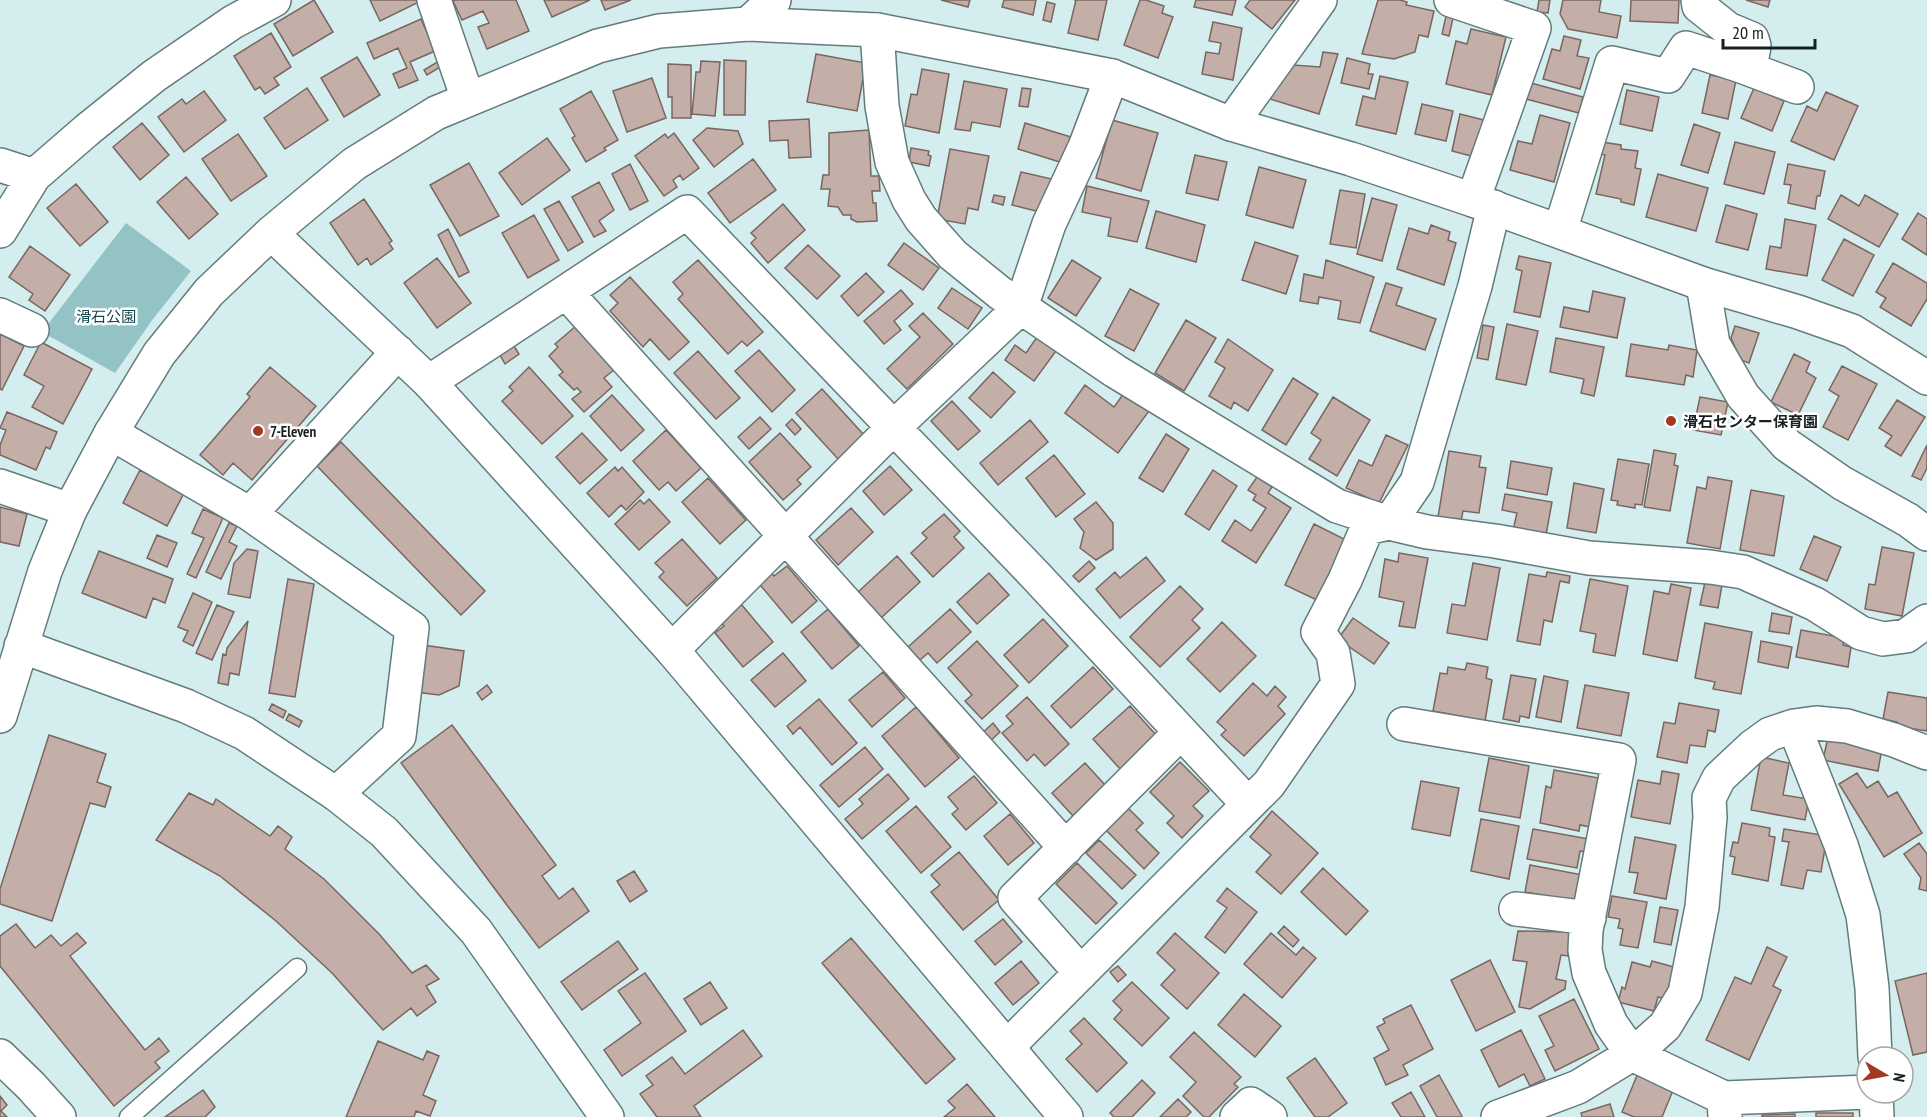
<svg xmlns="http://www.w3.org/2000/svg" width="1927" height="1117" viewBox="0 0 1927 1117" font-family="'PT Sans Narrow','Noto Sans JP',sans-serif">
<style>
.green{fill:#93c3c5}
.building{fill:#c4aea8;stroke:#7a6660;stroke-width:1.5}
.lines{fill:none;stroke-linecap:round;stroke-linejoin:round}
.service-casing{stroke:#647b7c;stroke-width:21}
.minor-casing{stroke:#647b7c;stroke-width:36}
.tertiary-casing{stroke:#647b7c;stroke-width:36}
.service{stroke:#fff;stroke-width:18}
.minor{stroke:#fff;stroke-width:33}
.tertiary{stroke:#fff;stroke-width:33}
.poi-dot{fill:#a23920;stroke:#fff;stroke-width:2}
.labels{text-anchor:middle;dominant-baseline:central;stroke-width:5;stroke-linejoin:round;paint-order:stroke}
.park-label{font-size:15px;fill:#11484b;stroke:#fff}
.poi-label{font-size:15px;font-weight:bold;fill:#172121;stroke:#fff;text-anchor:start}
</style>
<rect width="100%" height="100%" fill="#d4eeef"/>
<path class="green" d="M126,223l65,48 -38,48 -38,54 -73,-41z"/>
<path class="building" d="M314,0l19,32 -40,24 -19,-32z
M370,0h48l1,2 -39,19z
M455,0h61l13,31 -42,18 -9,-22 11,-4 -6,-12 -21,9 -9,-19z
M544,0h46l-38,17z
M601,0h30l-26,10z
M941,0h29l-2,7z
M1004,0h32l-3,15 -31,-8z
M1074,0h33l-9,40 -30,-7 8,-33z
M1140,0h6l18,6 -2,7 11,4 -15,41 -34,-13z
M1196,0h40l-4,15 -38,-8z
M1250,0h45l-23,29 -27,-22z
M1378,0h22l7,2 -1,3 28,6 -6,26 -9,-2 -4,17 -21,7 -32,-5z
M1539,0h11l-2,13 -11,-1z
M1563,0h38l-2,12 22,4 -4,22 -49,-9 -8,-15z
M1631,0h48l-1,23 -48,-2z
M1746,0h24l-2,7z
M1047,2l8,2 -4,18 -8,-2z
M1446,16l7,2 -4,18 -7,-2z
M421,19l14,32 -25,11 8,18 -19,8 -6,-14 14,-6 -9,-20 -24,11 -7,-16z
M1213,22l29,6 -9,52 -31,-6 4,-22 13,2 2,-11 -12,-2z
M1471,29l35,8 -14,58 -46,-11 10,-43 11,3z
M271,33l20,34 -17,11 5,7 -14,9 -5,-7 -5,3 -21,-34z
M1564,36l17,4 -4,16 12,2 -9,31 -37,-10 9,-30 8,2z
M1323,52l15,2 -19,60 -52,-16 26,-33 27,2z
M816,54l50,9 -9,48 -50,-9z
M357,57l23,38 -36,22 -23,-39z
M1347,58l23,6 -2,10h5l-4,15 -28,-6z
M724,60l22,1 -1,54h-21z
M439,61l3,5 -15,9 -3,-5z
M701,61l19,1 -5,54 -23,-2 4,-42h4z
M668,64l23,1v53h-19v-21h-4z
M922,69l27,5 -10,59 -34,-7 6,-32 6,1z
M1710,75l26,5 -8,39 -26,-6z
M1380,76l28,6 -12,52 -40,-9 7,-29 12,3z
M652,78l14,40 -39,14 -14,-41z
M964,81l43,8 -7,38 -28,-5 -2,9 -15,-2z
M1531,83l52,14 -4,16 -53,-14z
M307,88l21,32 -43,29 -21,-31z
M1022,88l9,1 -3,18 -9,-1z
M1754,88l30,13 -12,30 -31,-13z
M1627,90l32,7 -7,34 -32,-7z
M204,91l22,29 -42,32 -26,-35 24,-18 4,5z
M591,91l27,49 -14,8 2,2 -20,12 -14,-24 3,-2 -15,-27z
M1826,92l32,14 -24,54 -43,-19 16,-35 10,5z
M1422,104l31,7 -7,30 -31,-7z
M1460,114l24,6 -9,37 -23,-6z
M1540,115l30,8 -16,59 -44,-12 8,-29 14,3z
M809,119l2,38 -22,1 -1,-18 -18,1 -1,-20z
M1112,120l46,13 -17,58 -45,-13z
M142,123l27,32 -29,25 -27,-33z
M1025,123l46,14 -8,26 -45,-14z
M1694,124l26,9 -12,40 -27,-8z
M707,128l31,3 5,13 -29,23 -21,-27z
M869,130l2,46h8l1,15h-8l1,12h3l1,18 -20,1 -6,-3v-4h-8l-5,-8 -10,-1 2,-17h-9l2,-14h6v-42z
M674,133l25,35 -16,12 -3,-5 -7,5 4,7 -13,9 -29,-40 30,-22 3,4z
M238,134l29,42 -36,25 -29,-42z
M547,138l23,32 -48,35 -23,-32z
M1602,142l19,3v4l17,2 -3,17 6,1 -7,36 -13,-3v-3l-25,-5 9,-39 -5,-1z
M1735,142l40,10 -11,42 -40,-10z
M911,148l18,3 -1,4 3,1 -2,10 -20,-4z
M950,149l39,7 -11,54 -10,-2 -3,16 -28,-5z
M1195,155l32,7 -9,38 -32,-7z
M753,159l23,31 -46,33 -22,-30z
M469,163l30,53 -39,20 -30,-51z
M630,164l18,37 -18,9 -18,-36z
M1788,164l37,7 -5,25h-3l-2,13 -27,-6 3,-18 -7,-1z
M1259,167l47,13 -13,48 -47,-13z
M1021,172l35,8 -8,34 -36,-9z
M1658,174l50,14 -12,43 -50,-14z
M186,177l32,37 -29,25 -32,-37z
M599,182l15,28 -15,11 7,10 -12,6 -22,-40z
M76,184l32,38 -28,24 -33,-38z
M1087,186l62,15 -12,41 -29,-6 3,-18 -29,-6z
M1340,190l25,4 -9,54 -26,-4z
M994,195l11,2 -2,8 -11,-3z
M1841,195l18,11 6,-11 33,19 -19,33 -51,-28z
M1372,198l25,7 -15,56 -25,-7z
M364,199l28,42 -3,2 4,6 -22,16 -4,-7 -9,7 -28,-42z
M559,201l24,41 -15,9 -24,-42z
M783,204l22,26 -37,33 -17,-20 5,-5 -5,-5z
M1726,205l31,9 -9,36 -32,-8z
M1156,211l49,14 -9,37 -50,-14z
M1918,213l9,6v36l-25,-16z
M534,215l25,45 -31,18 -26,-45z
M1785,219l31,6 -9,51 -41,-7 4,-23 11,2z
M1431,225l19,7 -2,8 8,3 -12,42 -47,-16 12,-41 19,6z
M448,229l21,43 -10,5 -21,-42z
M1844,239l30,16 -21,41 -31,-16z
M1255,242l43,14 -12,38 -44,-14z
M904,243l35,25 -16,22 -35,-25z
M808,245l32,31 -23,23 -32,-31z
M30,246l40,29 -25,36 -16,-11 4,-6 -24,-17z
M1519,256l32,7 -11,54 -26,-5 8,-41 -6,-2z
M437,258l34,45 -34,25 -33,-45z
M698,260l65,72 -16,14 -5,-5 -14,13 -50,-55 5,-5 -10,-12z
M1072,260l29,18 -25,38 -28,-18z
M1326,260l48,17 -14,46 -22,-4 3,-18 -22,-4 -1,7 -18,-3 4,-27 19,4z
M1893,263l34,20v16l-16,27 -31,-19 6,-9 -10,-6z
M866,273l18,19 -26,24 -17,-20z
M630,277l59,65 -20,18 -19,-21 -7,8 -33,-36 8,-8 -8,-8z
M1386,283l16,5 -6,17 40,14 -11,31 -55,-19z
M952,288l30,20 -14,21 -30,-21z
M1130,289l29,15 -25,47 -29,-15z
M901,290l12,14 -19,17 7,9 -17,14 -20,-23z
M1593,291l32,7 -8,40 -57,-11 4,-20 25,5z
M923,313l30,31 -46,45 -20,-20 33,-32 -11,-11z
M1186,320l30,18 -32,53 -29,-18z
M1507,324l31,7 -12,54 -30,-6z
M1483,325l11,2 -6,33 -11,-2z
M576,326l39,43 -11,9 8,9 -28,25 -12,-13 9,-7 -4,-4 -3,2 -15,-15 4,-3 -14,-16 9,-9 -3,-3z
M1735,326l24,7 -10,30 -8,-3 -10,-22z
M0,334l24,12 -22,44 -2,-1z
M1037,337l19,14 -22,30 -29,-21 10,-15 11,8z
M1556,338l48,9 -10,49 -13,-3 3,-14 -34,-7z
M1228,339l45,31 -25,41 -14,-9 -3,7 -22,-13 16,-28 -10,-6z
M41,342l51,27 -29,55 -31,-17 12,-21 -20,-11z
M1631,344l37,6 1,-5 28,5 -4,27 -7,-2 -2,10 -58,-9z
M514,346l5,8 -14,10 -5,-9z
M759,350l36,40 -23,22 -37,-41z
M698,351l42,47 -24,21 -42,-46z
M1794,354l16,8 -4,10 10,6 -18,37 -27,-13z
M1842,366l35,18 -29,56 -25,-13 16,-31 -10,-6z
M270,367l46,39 -64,74 -19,-17 -10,12 -23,-20 50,-58 -3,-3z
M529,367l44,49 -31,28 -40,-43 11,-10 -4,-4z
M993,372l22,20 -24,26 -22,-20z
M1293,378l25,16 -32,51 -24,-15z
M1085,385l29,22 10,-14 25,18 -31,42 -53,-40z
M822,389l42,46 -26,24 -42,-46z
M612,395l32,35 -23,21 -31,-35z
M1333,397l37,23 -33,56 -28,-17 12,-19 -10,-7z
M1700,397l28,5 -7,33 -28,-5z
M1897,400l28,17 -24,39 -16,-10 7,-10 -13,-8z
M952,401l28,30 -22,19 -27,-29z
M7,412l50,20 -7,17 -4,-2 -10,23 -36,-15v-10l6,-15 -6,-2z
M760,417l11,12 -22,20 -11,-12z
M792,419l9,10 -6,6 -9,-10z
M1030,420l18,22 -50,43 -18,-22z
M666,430l35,38 -25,23 -8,-9 -9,8 -26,-29z
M582,433l25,27 -27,24 -24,-27z
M780,433l31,34 -14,13 4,4 -18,16 -34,-38z
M1166,434l23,15 -26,43 -24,-14z
M1386,435l22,10 -29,58 -33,-15 13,-28 13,6z
M341,442l144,149 -24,24 -144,-149z
M1927,445v23l-6,12 -9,-4z
M1654,450l22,4 -2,11 4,1 -8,45 -26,-4z
M1449,451l32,5 -2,11 7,1 -7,45 -16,-2 -2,10 -23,-4z
M1054,455l31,39 -29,23 -30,-39z
M1618,459l31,5 -7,41 -7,-1v4l-18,-3 1,-4 -7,-1z
M1511,461l41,7 -5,27 -40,-7z
M890,466l22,24 -28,25 -21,-24z
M615,467l3,4 4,-4 22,25 -18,18 -5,-5 -12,12 -22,-24z
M140,470l44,23 -17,33 -44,-23z
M1213,470l24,16 -28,44 -24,-16z
M1257,477l15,10 -4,6 23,15 -35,55 -34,-22 13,-21 16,11 15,-23 -13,-8 3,-5 -8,-5z
M1708,477l24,4 -12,68 -33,-6 10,-56 9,2z
M708,478l38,42 -26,24 -38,-42z
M1574,483l30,6 -8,44 -29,-5z
M1751,490l33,6 -10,60 -34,-6z
M1505,494l47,8 -6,33 -33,-5 4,-17 -15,-3z
M649,499l21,23 -31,28 -24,-26 25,-24 4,4z
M1096,502l17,21v26l-17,11 -16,-12 4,-16 -10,-13z
M0,507l27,7 -8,32 -19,-4z
M851,508l22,24 -35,33 -22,-25z
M203,509l20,9 -27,60 -9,-4 17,-36 -12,-5z
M944,514l16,17 -6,6 10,11 -31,29 -22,-24 16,-15 -5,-5z
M229,523l8,3 -8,16 8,4 -16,33 -15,-7z
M1314,524l32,16 -15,30 4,2 -14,30 -36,-17z
M157,535l20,8 -10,24 -20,-9z
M1814,536l27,11 -14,34 -27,-12z
M682,539l35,39 -30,28 -28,-29 5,-5 -9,-9z
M1882,547l32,6 -12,63 -37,-7 4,-25 6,1z
M247,549l11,2 -8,47 -22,-4 6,-31z
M99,551l74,28 -8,24 -12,-5 -7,20 -64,-25z
M1399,553l29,5 -13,70 -16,-2 5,-24 -25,-5 6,-38 13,3z
M897,556l23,26 -39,36 -23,-26z
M1146,557l19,24 -45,37 -24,-29 19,-17 5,6z
M1089,561l6,7 -16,14 -6,-6z
M1473,563l27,5 -13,72 -40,-7 5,-29 13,2z
M787,566l30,35 -25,22 -36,-43 13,-10 5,6z
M1547,572l23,4 -1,7 -9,-2 -8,41 -8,-2 -4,25 -23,-4 12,-67 17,3z
M989,573l20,22 -32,29 -20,-22z
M288,579l26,5 -19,113 -26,-4z
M1590,579l38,7 -13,70 -22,-4 3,-18 -16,-3z
M1705,582l17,3 -4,23 -18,-3z
M1671,584l20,4 -14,73 -34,-7 11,-63 15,3z
M1180,586l23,23 -11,11 8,8 -40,39 -30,-30z
M193,593l19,9 -19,44 -10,-5 5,-10 -10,-4z
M741,604l32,38 -30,25 -28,-34 9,-7 -4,-4z
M217,605l17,7 -22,48 -16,-7z
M828,609l31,37 -27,23 -31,-37z
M950,609l21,23 -34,31 -9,-10 -8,7 -12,-13z
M1772,613l20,4 -3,17 -20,-3z
M1353,618l36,25 -15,21 -36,-25z
M1043,619l25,27 -39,37 -25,-28z
M248,621l-9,54 -9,-2 -2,12 -10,-2 5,-29 3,1 1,-7z
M1222,622l34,34 -36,36 -33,-33z
M1705,623l47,9 -11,62 -28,-5 2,-7 -20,-4z
M1801,630l43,8 -1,7 8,2 -3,20 -52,-10z
M977,641l41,45 -36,33 -17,-18 7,-6 -24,-27z
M1761,641l31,6 -4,21 -30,-6z
M423,645l41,6 -5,35 -20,9 -23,-3z
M783,653l23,28 -31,26 -24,-27z
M1467,663l21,4 -2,11 6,2 -7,41 -52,-10 7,-38 7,1 1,-7 17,3z
M1093,667l20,22 -42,39 -20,-22z
M883,672l22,26 -33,29 -23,-27z
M1511,675l25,4 -7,39 -9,-2 -1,6 -16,-3z
M1544,676l24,5 -7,41 -25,-5z
M1253,683l14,13 8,-10 11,11 -8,9 7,8 -41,42 -23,-21 5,-5 -9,-8z
M487,685l5,7 -10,8 -5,-7z
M1585,685l44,8 -8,43 -44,-8z
M1888,692l39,6v33l-31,-5 1,-4 -14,-3z
M1027,697l42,47 -24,22 -11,-12 -7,7 -25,-28 11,-9 -7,-8z
M819,699l38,44 -25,22 -32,-38 -7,7 -6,-8z
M1679,703l40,7 -4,22 -7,-2 -3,17 -15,-2 -3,18 -30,-6 7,-35 11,2z
M272,704l14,7 -3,7 -14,-8z
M1130,706l27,30 -36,34 -28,-31z
M916,707l43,51 -34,29 -43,-51z
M289,714l13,7 -3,6 -13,-7z
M993,723l7,9 -15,14 -7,-9z
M452,725l104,140 -14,11 17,23 14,-11 16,23 -50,37 -138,-185z
M49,735l57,19 -9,28 14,5 -6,20 -15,-4 -38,118 -52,-17v-15z
M1828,737l54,11 -4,23 -55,-11z
M865,747l18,22 -44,38 -19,-22z
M1761,757l28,6 -6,32 26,4 -4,21 -54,-10z
M1489,758l40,8 -9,52 -41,-7z
M1180,762l29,29 -16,15 10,10 -21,22 -15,-15 7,-7 -24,-24z
M1085,763l21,23 -33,30 -21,-23z
M1554,770l45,8 -9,49 -10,-2 -1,6 -39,-8 6,-37 5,2z
M1662,771l17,3 -9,50 -39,-7 7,-37 22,4z
M1857,773l10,15 11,-7 10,16 9,-5 25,41 -38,24 -45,-73z
M888,774l21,25 -47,40 -17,-20 18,-15 -4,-5z
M974,776l23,27 -31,27 -14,-16 6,-5 -10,-12z
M1421,781l38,7 -9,48 -38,-7z
M189,793l24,12 3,-6 54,37 8,-10 14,11 -7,12 39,30 56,56 32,38 14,-8 13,14 -13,7 10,16 -19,14 -6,-8 -28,22 -51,-57 -56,-52 -56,-45 -64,-36z
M916,806l35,41 -30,26 -35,-42z
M1127,807l16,16 -7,7 23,23 -15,16 -39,-40z
M1272,811l46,42 -37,41 -25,-22 15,-17 -21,-18z
M1010,814l24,29 -26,22 -24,-29z
M1481,819l38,7 -10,53 -38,-8z
M1742,823l28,5 -1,8 6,1 -7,44 -36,-7 3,-17 -5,-1 3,-14 5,1z
M1533,829l56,10 -3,13 -6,-1 -3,17 -50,-9z
M1784,829l38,6 -1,6 5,1 -5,30 -14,-2 -4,19 -22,-4 8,-43 -7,-1z
M1635,837l41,8 -10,54 -32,-6 4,-20 -9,-1z
M1099,840l37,35 -14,14 -36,-36z
M1919,843l8,11v37l-8,-2 2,-11 -17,-24z
M959,852l40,48 -36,30 -32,-38 9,-7 -9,-10z
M1077,863l40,40 -21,21 -40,-40z
M1530,865l53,10 -2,12h-4l-2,14 -50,-9z
M1323,868l45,43 -22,24 -45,-43z
M634,871l13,20 -17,11 -13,-21z
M1227,888l30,24 -32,41 -20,-16 22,-29 -10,-7z
M1612,896l35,6 -9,46 -18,-3 3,-16 -5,-1 2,-9 -12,-2z
M1660,907l18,3 -7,35 -17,-3z
M1003,919l19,23 -27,23 -20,-24z
M16,924l19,24 16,-13 10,11 16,-13 9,10 -16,13 75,94 14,-12 10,13 -14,11 5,6 -46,38 -114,-140v-30z
M1284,926l15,14 -6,7 -15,-14z
M1518,931l54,1 -4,24 -7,-1 -5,24 10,2 -1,8 -35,20 -11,-2 8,-45 -14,-2z
M1175,933l44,40 -32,36 -26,-24 14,-15 -18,-17z
M1271,933l25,22 7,-8 13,11 -34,40 -38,-34z
M851,938l104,121 -29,25 -104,-121z
M618,941l20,28 -56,41 -21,-28z
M1767,947l20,10 -14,29 8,4 -32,70 -43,-20 29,-63 16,7z
M1490,960l25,52 -39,19 -25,-51z
M1021,961l18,22 -26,22 -18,-22z
M1652,961l22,6 -8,32 -8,-2 -4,14 -36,-9 4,-15 3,2 7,-27 18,5z
M1118,966l8,9 -8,7 -8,-10z
M645,973l41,58 -64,45 -18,-26 37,-27 -23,-32z
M1927,973v79l-14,3 -18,-74z
M710,982l17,26 -26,17 -17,-26z
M1132,982l37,36 -27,28 -28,-27 8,-9 -9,-9z
M1244,994l37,32 -26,31 -37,-32z
M1574,999l25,50 -44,22 -10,-21 9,-4 -15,-30z
M1411,1005l22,44 -30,16 5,10 -22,10 -12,-27 15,-8 -12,-23 8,-4 -2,-4z
M1084,1018l43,45 -30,29 -31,-33 16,-15 -12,-13z
M743,1030l19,26 -68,50 7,11h-44l-17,-23 13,-9 -7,-9 26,-19 13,17z
M1521,1030l24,49 -15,7 -6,-12 -25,13 -18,-37z
M1194,1032l47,45 -7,7 4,3 -29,30h-5l-21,-21 13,-14 -26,-25z
M378,1041l45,19 4,-9 12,5 -16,39 13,6 -6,15 -14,-5 -2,6h-68z
M1315,1058l32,45 -19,14h-13l-28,-39z
M1638,1073l36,15 -12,29h-28l-12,-5z
M1439,1075l23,41 -1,1h-24l-17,-31z
M1142,1080l13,13 -23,24h-18l-4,-4z
M967,1084l28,33h-51l11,-9 -7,-7z
M203,1090l12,17 -10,10h-40z
M1411,1092l14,25h-24l-9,-14z
M0,1096l7,9 -6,6 6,6h-7z
M1178,1099l13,13 -5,5h-26z
M1610,1104l4,13h-32l-1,-4z
M1816,1113h37v4h-37z
M1795,1114v3h-33v-2z"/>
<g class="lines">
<g class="service-casing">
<path id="service" d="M129,1117l168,-149"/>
</g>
<g class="minor-casing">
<path id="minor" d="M434,0l34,99
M1451,0l83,28 -61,172
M1698,0l1,6 29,23 24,10 2,7 -2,11 -11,9
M748,24l26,-24
M877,30l5,76 10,56 17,38 12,19 32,36 47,38 115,78 222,135 52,17 38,9 68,9 94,17 121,9 33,5 72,32 46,29 22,6 23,-3 21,-15
M1231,124l89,-124
M0,165l34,11
M0,231l34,-55 53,-46 67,-54 79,-54 41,-22
M1560,231l52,-168 56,13 18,-28 55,18 56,21
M1703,284l10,60 30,52 44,49 55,38 66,37 19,14
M566,292l500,556
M0,315l32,15
M429,382l258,-170 349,364 212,228
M111,433l139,81 162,114 -13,108 -63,58
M0,486l70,24
M250,514l148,-162
M672,650l221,-222 128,-121 28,-83 36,-77 27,-71
M1404,724l215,36 -33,170 -1,20 4,23 22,51 21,30 92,44 1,19
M1794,726l47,119 22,70 9,73 3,69
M1516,909l73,9
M1081,973l-66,-75 166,-166
M1007,1047l262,-263 69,-100 -5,-31 -15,-21 27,-52 22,-52 22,-5 28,-41 58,-196 19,-79
M0,1056l31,30 28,31
M1876,1093l1,24
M1724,1098l143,-6
M1237,1117l14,-13 19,13
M1498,1117l80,-30 59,-36 28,-25 20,-33 17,-86 8,-90 -1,-19 10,-20 33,-31 18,-13 24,-8 22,-3 31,3 47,14 33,13"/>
</g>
<g class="tertiary-casing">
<path id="tertiary" d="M271,233l158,149 243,268 394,467
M21,646l165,60 58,27 92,61 48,38 92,99 131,186
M0,716l45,-145 25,-61 41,-77 48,-79 50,-62 62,-59 83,-69 82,-51 162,-67 61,-15 89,-7 129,6 235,46 119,48 120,35 122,41 230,84 95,28 54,19 75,47"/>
</g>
<use href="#service" class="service"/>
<use href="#minor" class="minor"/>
<use href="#tertiary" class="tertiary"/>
</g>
<g class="poi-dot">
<circle cx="1671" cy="421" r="6"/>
<circle cx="258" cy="431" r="6"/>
</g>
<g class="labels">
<g class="park-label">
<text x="106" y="316">滑石公園</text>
</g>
<g class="poi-label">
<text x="1683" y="421">滑石センター保育園</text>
<text x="270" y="431">7-Eleven</text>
</g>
</g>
<g transform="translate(1885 1075) rotate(100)"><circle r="28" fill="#ffffff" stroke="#a2a6a6" stroke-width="1.5"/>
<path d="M0-4.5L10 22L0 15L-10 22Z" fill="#a23920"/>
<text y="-9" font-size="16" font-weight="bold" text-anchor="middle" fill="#172121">N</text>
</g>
<path d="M1723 39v9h92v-9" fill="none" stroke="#172121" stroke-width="3"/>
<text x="1732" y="39" font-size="18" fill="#172121" stroke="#ffffff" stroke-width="4.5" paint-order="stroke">20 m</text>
</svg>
